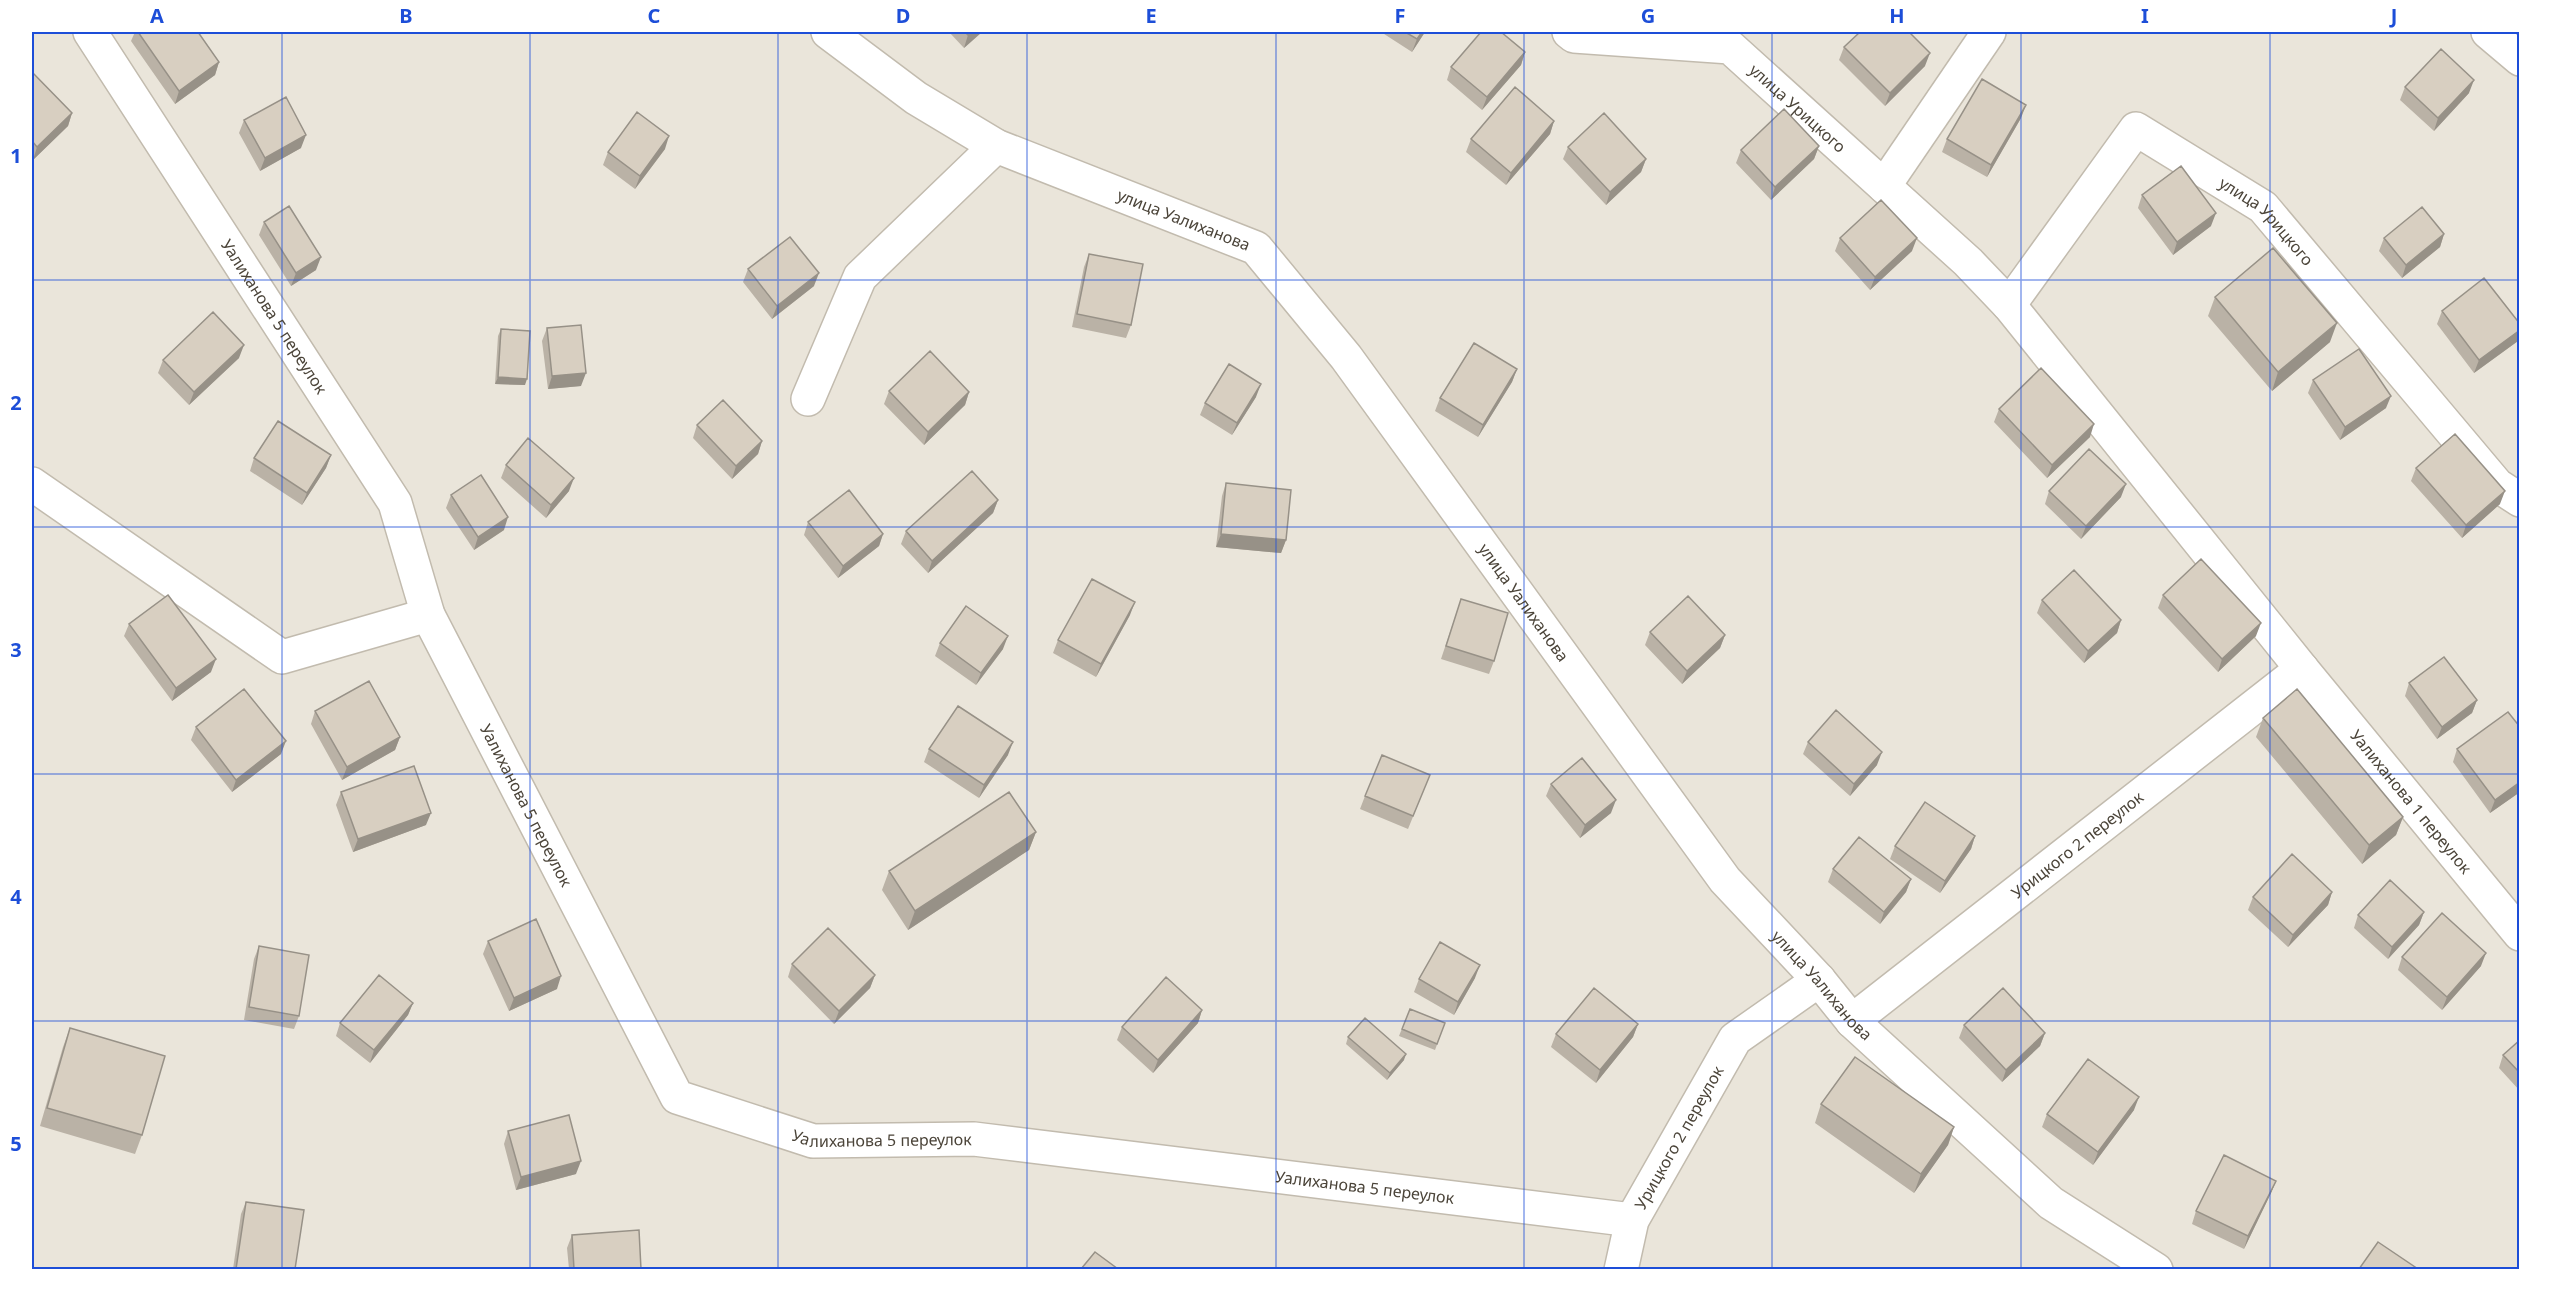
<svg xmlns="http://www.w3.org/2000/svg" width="2551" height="1301" viewBox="0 0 2551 1301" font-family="'Noto Sans',sans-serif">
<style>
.residential{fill:#eae5da}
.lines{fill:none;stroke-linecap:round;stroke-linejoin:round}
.minor-casing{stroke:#c2bbae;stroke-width:36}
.minor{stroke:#fff;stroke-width:33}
.wall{fill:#bab2a6}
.shaded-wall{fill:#979187}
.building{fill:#d8cfc1;stroke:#979187;stroke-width:1.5}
.grid{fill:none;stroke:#1d4ed8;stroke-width:1.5;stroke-opacity:0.55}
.labels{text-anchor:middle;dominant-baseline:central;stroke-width:5;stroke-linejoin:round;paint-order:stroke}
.street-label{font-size:16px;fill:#4b4439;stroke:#fff}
.neatline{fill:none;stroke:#1d4ed8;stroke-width:2}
.grid-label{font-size:20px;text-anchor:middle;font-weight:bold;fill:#1d4ed8}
</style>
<rect width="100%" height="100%" fill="#f6f3ec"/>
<path class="residential" d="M32,32h2487v1237h-2487z"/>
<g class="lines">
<g class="minor-casing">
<g id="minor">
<path id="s1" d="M90,32l305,471 33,112 249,482 136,44 161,-2 658,81"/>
<path id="s2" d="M828,32l88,66 80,48 260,102 90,109 379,523 94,100 33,41 199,182 105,67"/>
<path id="s3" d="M1569,32l5,4 156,11 238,215 41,43 293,364 218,265"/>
<path d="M2488,32l32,27"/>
<path d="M1884,186l105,-154"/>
<path id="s4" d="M2009,305l127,-176 127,78 234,278 23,15"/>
<path d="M808,399l52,-122 136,-131"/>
<path d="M32,484l250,173 146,-42"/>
<path id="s5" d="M1852,1021l450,-352"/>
<path id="s6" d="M1621,1270l11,-50 103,-181 84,-59"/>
</g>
</g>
<use href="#minor" class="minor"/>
</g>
<path class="wall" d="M135,32h63l21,30 -4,13 -40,29 -44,-63z
M949,32h33l-18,16z
M1381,32h44l-13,20z
M1844,47l81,19 -40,40 -46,-46z
M1525,52l-4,13 -39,45 -35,-30 4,-13z
M32,72l40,41 -4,13 -35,34 -1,-1z
M2405,87l64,6 -35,38 -34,-31z
M2021,118l-34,59 -45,-25 5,-13z
M244,120l57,28 -41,23 -21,-38z
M1554,121l-4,13 -44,51 -40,-33 5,-13z
M1819,146l-5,13 -43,41 -35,-37 5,-13z
M1568,147l78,12 -5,13 -35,33 -43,-46z
M665,149l-30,40 -32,-24 5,-13z
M2142,195l69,31 -38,29 -35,-47z
M264,222l52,48 -25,16 -32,-51z
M2444,234l-4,13 -38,31 -23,-27 5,-13z
M1840,238l72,13 -42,39 -35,-39z
M1089,254l42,71 -5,13 -54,-11 12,-60z
M748,269l66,17 -42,33 -29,-37z
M2215,297l115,45 -58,49 -64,-75z
M2442,311l78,13v12l-2,5 -44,32 -37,-49z
M547,328l34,58 -33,3 -6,-48z
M501,329l24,56 -30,-1 3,-48z
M239,358l-50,47 -31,-32 5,-13z
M1517,369l-5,13 -34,55 -43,-26 5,-13z
M2313,380l73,28 -46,32 -32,-47z
M889,391l80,1 -4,13 -41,40 -40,-41z
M1256,397l-24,38 -32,-20 5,-12z
M1999,409l91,28 -43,41 -53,-56z
M697,425l65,16 -4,13 -26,25 -39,-41z
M331,455l-5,13 -24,37 -52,-34 4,-13z
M506,465l63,26 -23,27 -45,-40z
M2416,468l84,36 -38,34 -51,-57z
M1226,483l60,57 -5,13 -65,-6 6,-51z
M2049,491l72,6 -40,42 -36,-35z
M451,495l53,35 -30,20 -28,-42z
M998,500l-5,13 -65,60 -27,-29 5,-13z
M808,522l75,12 -4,12 -41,32 -34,-43z
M2163,595l93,41 -38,36 -60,-64z
M1461,599l33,62 -5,13 -48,-15z
M2042,600l79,20 -4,13 -33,30 -47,-50z
M1130,615l-34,62 -43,-24 5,-13z
M129,624l82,48 -39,29 -48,-65z
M1650,632l75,3 -5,13 -38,36 -37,-39z
M940,643l63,6 -27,36 -41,-29z
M2409,683l68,17 -5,13 -35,26 -32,-43z
M315,711l85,26 -5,13 -53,30 -31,-56z
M2263,718l140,99 -7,18 -34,29 -106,-127z
M196,727l85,27 -49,38 -41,-52z
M1808,742l69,23 -27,31 -47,-42z
M929,749l79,6 -29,43 -55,-36z
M2457,749l63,43 -30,21 -37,-51z
M1430,775l-22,54 -48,-20 5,-13z
M1551,784l60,29 -31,25 -34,-42z
M341,792l85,33 -73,27 -17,-47z
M1036,832l-7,18 -121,80 -26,-40 7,-19z
M1975,836l-4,13 -31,44 -50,-34 5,-13z
M1833,869l78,10 -5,13 -26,32 -52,-42z
M2332,892l-4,13 -40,42 -40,-37 5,-13z
M2424,912l-5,13 -31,34 -34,-31 4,-13z
M488,941l69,48 -48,22 -26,-57z
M259,946l40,70 -5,13 -50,-9 10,-61z
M2402,957l79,9 -39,44 -44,-40z
M792,964l83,11 -5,13 -36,36 -46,-47z
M1475,978l-21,37 -40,-23 5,-13z
M413,1003l-5,12 -38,48 -34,-27 4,-13z
M1410,1009l35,14 -10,27 -36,-14z
M1202,1010l-4,13 -45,50 -36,-33 5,-13z
M1638,1024l-5,13 -37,46 -45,-36 5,-13z
M1964,1025l81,8 -5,13 -38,36 -43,-44z
M70,1028l72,107 -7,19 -95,-28 23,-79z
M1348,1037l56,23 -17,20 -41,-36z
M2520,1040v51l-21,-23 4,-13z
M1821,1104l133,23 -6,18 -34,48 -99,-70z
M2134,1110l-41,55 -51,-38 5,-13z
M508,1131l68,43 -60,16 -12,-46z
M2276,1181l-5,12 -27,56 -52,-25 4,-13z
M246,1202l49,67h-62l8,-55z
M572,1235l69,34h-72l-2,-21z"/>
<path class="shaded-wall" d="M972,32h10l-18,16 4,-13z
M1422,32h3l-13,20 5,-13z
M1525,52l-4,13 -39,45 5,-13z
M1930,53l-5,13 -40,40 5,-13z
M219,62l-4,13 -40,29 4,-13z
M2474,80l-5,13 -35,38 4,-13z
M2026,105l-5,13 -34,59 4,-12z
M72,113l-4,13 -35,34 4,-13z
M1554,121l-4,13 -44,51 5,-12z
M306,135l-5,13 -41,23 5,-13z
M669,136l-4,13 -30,40 5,-13z
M1819,146l-5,13 -43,41 4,-13z
M1646,159l-5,13 -35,33 4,-13z
M2216,213l-5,13 -38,29 4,-13z
M2444,234l-4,13 -38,31 4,-13z
M1917,238l-5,13 -42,39 5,-13z
M321,257l-5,13 -25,16 5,-13z
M819,273l-5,13 -42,33 5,-13z
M2337,323l-7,19 -58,49 6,-19z
M2520,330v6l-2,5 -44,32 5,-13z
M244,345l-5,13 -50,47 5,-13z
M1517,369l-5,13 -34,55 5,-12z
M586,373l-5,13 -33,3 4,-13z
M498,377l29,2 -2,6 -30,-1z
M1261,384l-5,13 -24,38 5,-12z
M969,392l-4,13 -41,40 4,-13z
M2391,396l-5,12 -46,32 5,-13z
M2094,424l-4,13 -43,41 5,-13z
M762,441l-4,13 -26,25 4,-13z
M331,455l-5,13 -24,37 5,-12z
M574,478l-5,13 -23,27 5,-13z
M2126,484l-5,13 -40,42 5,-13z
M2505,491l-5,13 -38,34 4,-13z
M998,500l-5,13 -65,60 4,-12z
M508,517l-4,13 -30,20 4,-13z
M883,534l-4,12 -41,32 5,-12z
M1221,534l65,6 -5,13 -65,-6z
M1135,602l-5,13 -34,62 5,-13z
M2121,620l-4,13 -33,30 4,-12z
M2261,623l-5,13 -38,36 4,-13z
M1725,635l-5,13 -38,36 5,-13z
M1008,636l-5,13 -27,36 5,-12z
M216,659l-5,13 -39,29 4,-13z
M2477,700l-5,13 -35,26 5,-12z
M400,737l-5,13 -53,30 5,-13z
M286,741l-5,13 -49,38 4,-12z
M1013,742l-5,13 -29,43 5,-13z
M1882,752l-5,13 -27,31 4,-12z
M2520,782v10l-30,21 5,-13z
M1616,800l-5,13 -31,25 5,-13z
M431,813l-5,12 -73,27 5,-13z
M2403,817l-7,18 -34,29 7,-19z
M1036,832l-7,18 -121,80 7,-19z
M1975,836l-4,13 -31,44 5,-12z
M1911,879l-5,13 -26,32 4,-12z
M2332,892l-4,13 -40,42 5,-12z
M2424,912l-5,13 -31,34 4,-12z
M2486,953l-5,13 -39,44 5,-13z
M1480,965l-5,13 -21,37 4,-13z
M875,975l-5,13 -36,36 5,-13z
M561,976l-4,13 -48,22 5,-13z
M413,1003l-5,12 -38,48 4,-13z
M1202,1010l-4,13 -45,50 5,-13z
M1638,1024l-5,13 -37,46 4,-13z
M2045,1033l-5,13 -38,36 4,-12z
M1406,1054l-2,6 -17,20 3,-7z
M2139,1097l-5,13 -41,55 5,-13z
M1954,1127l-6,18 -34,48 7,-19z
M581,1161l-5,13 -60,16 5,-13z
M2276,1181l-5,12 -27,56 4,-13z"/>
<path class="building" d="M138,32h60l21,30 -40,29z
M965,32h7l-4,3z
M1405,32h17l-5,7z
M1481,32h20l24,20 -38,45 -36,-30z
M1860,32h49l21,21 -40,40 -46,-46z
M2441,49l33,31 -36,38 -33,-31z
M32,72l40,41 -35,34 -5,-6z
M1982,79l44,26 -35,60 -44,-26z
M1515,87l39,34 -43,52 -40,-34z
M286,97l20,38 -41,23 -21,-38z
M1784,109l35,37 -44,41 -34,-37z
M637,112l32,24 -29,40 -32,-24z
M1604,113l42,46 -36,33 -42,-45z
M2181,166l35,47 -39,29 -35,-47z
M1881,200l36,38 -42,39 -35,-39z
M289,206l32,51 -25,16 -32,-51z
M2422,207l22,27 -38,31 -22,-27z
M790,237l29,36 -42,33 -29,-37z
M2273,248l64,75 -59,49 -63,-75z
M1089,254l54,10 -12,61 -54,-11z
M2484,278l36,46v6l-41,30 -37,-49z
M213,312l31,33 -50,47 -31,-32z
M581,325l5,48 -34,3 -5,-48z
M501,329l29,2 -3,48 -29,-2z
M1474,343l43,26 -34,56 -43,-27z
M2359,349l32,47 -46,31 -32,-47z
M930,351l39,41 -41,40 -39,-41z
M1229,364l32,20 -24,39 -32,-20z
M2041,368l53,56 -42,41 -53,-56z
M723,400l39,41 -26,25 -39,-41z
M278,421l53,34 -24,38 -53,-35z
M2455,434l50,57 -39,34 -50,-57z
M528,438l46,40 -23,27 -45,-40z
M2089,449l37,35 -40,42 -37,-35z
M972,471l26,29 -66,61 -26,-30z
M481,475l27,42 -30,20 -27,-42z
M1226,483l65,7 -5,50 -65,-6z
M849,490l34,44 -40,32 -35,-44z
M2201,559l60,64 -39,36 -59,-64z
M2074,570l47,50 -33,31 -46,-51z
M1092,579l43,23 -34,62 -43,-24z
M168,595l48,64 -40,29 -47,-64z
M1688,596l37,39 -38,36 -37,-39z
M1461,599l47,14 -14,48 -48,-15z
M966,606l42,30 -27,37 -41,-30z
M2444,657l33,43 -35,27 -33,-44z
M369,681l31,56 -53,30 -32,-56z
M244,689l42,52 -50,39 -40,-53z
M2297,689l106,128 -34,28 -106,-127z
M958,706l55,36 -29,43 -55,-36z
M1836,710l46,42 -28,32 -46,-42z
M2508,712l12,15v55l-25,18 -38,-51z
M1382,755l48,20 -17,41 -48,-20z
M1582,758l34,42 -31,25 -34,-41z
M414,766l17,47 -73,26 -17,-47z
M1009,792l27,40 -121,79 -26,-40z
M1925,802l50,34 -30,45 -50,-35z
M1859,837l52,42 -27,33 -51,-43z
M2292,854l40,38 -39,43 -40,-38z
M2390,880l34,32 -32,35 -34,-32z
M2442,913l44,40 -39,44 -45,-40z
M536,919l25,57 -47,22 -26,-57z
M828,928l47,47 -36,36 -47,-47z
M1440,942l40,23 -22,37 -39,-23z
M259,946l50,9 -10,61 -50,-9z
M379,975l34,28 -39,47 -34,-27z
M1166,977l36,33 -44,50 -36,-33z
M1594,988l44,36 -38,46 -44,-36z
M2003,988l42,45 -39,37 -42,-45z
M1410,1009l35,14 -8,21 -35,-15z
M1365,1018l41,36 -16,19 -42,-36z
M70,1028l95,28 -23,79 -95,-27z
M2520,1040v33l-17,-18z
M1855,1057l99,70 -33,47 -100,-70z
M2088,1059l51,38 -41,55 -51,-38z
M569,1115l12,46 -60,16 -13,-46z
M2224,1155l52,26 -28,55 -52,-25z
M246,1202l58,8 -9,59h-59z
M639,1230l2,39h-67l-2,-34z
M2378,1242l40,27h-59z
M1095,1252l23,17h-37z"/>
<path class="grid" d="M282,32v1238M530,32v1238M778,32v1238M1027,32v1238M1276,32v1238M1524,32v1238M1772,32v1238M2021,32v1238M2270,32v1238M32,280h2488M32,527h2488M32,774h2488M32,1021h2488"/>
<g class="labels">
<g class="street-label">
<text stroke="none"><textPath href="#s3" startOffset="254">улица Урицкого</textPath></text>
<text stroke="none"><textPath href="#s2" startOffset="405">улица Уалиханова</textPath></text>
<text stroke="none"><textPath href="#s4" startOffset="378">улица Урицкого</textPath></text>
<text stroke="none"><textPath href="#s1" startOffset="339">Уалиханова 5 переулок</textPath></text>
<text stroke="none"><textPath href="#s2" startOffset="927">улица Уалиханова</textPath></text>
<text stroke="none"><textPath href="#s3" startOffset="1182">Уалиханова 1 переулок</textPath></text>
<text stroke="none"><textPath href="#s1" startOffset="892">Уалиханова 5 переулок</textPath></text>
<text stroke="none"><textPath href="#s5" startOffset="286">Урицкого 2 переулок</textPath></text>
<text stroke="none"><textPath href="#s2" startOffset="1413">улица Уалиханова</textPath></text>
<text stroke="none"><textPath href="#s1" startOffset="1432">Уалиханова 5 переулок</textPath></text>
<text stroke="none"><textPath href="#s6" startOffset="146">Урицкого 2 переулок</textPath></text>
<text stroke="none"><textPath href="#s1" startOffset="1918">Уалиханова 5 переулок</textPath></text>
</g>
</g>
<rect width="2551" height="1301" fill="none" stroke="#ffffff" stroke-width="66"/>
<rect x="33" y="33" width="2485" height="1235" class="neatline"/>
<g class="grid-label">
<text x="157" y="23">A</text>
<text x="406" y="23">B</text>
<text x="654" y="23">C</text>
<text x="903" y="23">D</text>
<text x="1151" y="23">E</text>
<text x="1400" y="23">F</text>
<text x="1648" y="23">G</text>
<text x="1897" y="23">H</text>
<text x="2145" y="23">I</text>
<text x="2394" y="23">J</text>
<text x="16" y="163">1</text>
<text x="16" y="410">2</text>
<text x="16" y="657">3</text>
<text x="16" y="904">4</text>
<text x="16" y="1151">5</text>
</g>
</svg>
